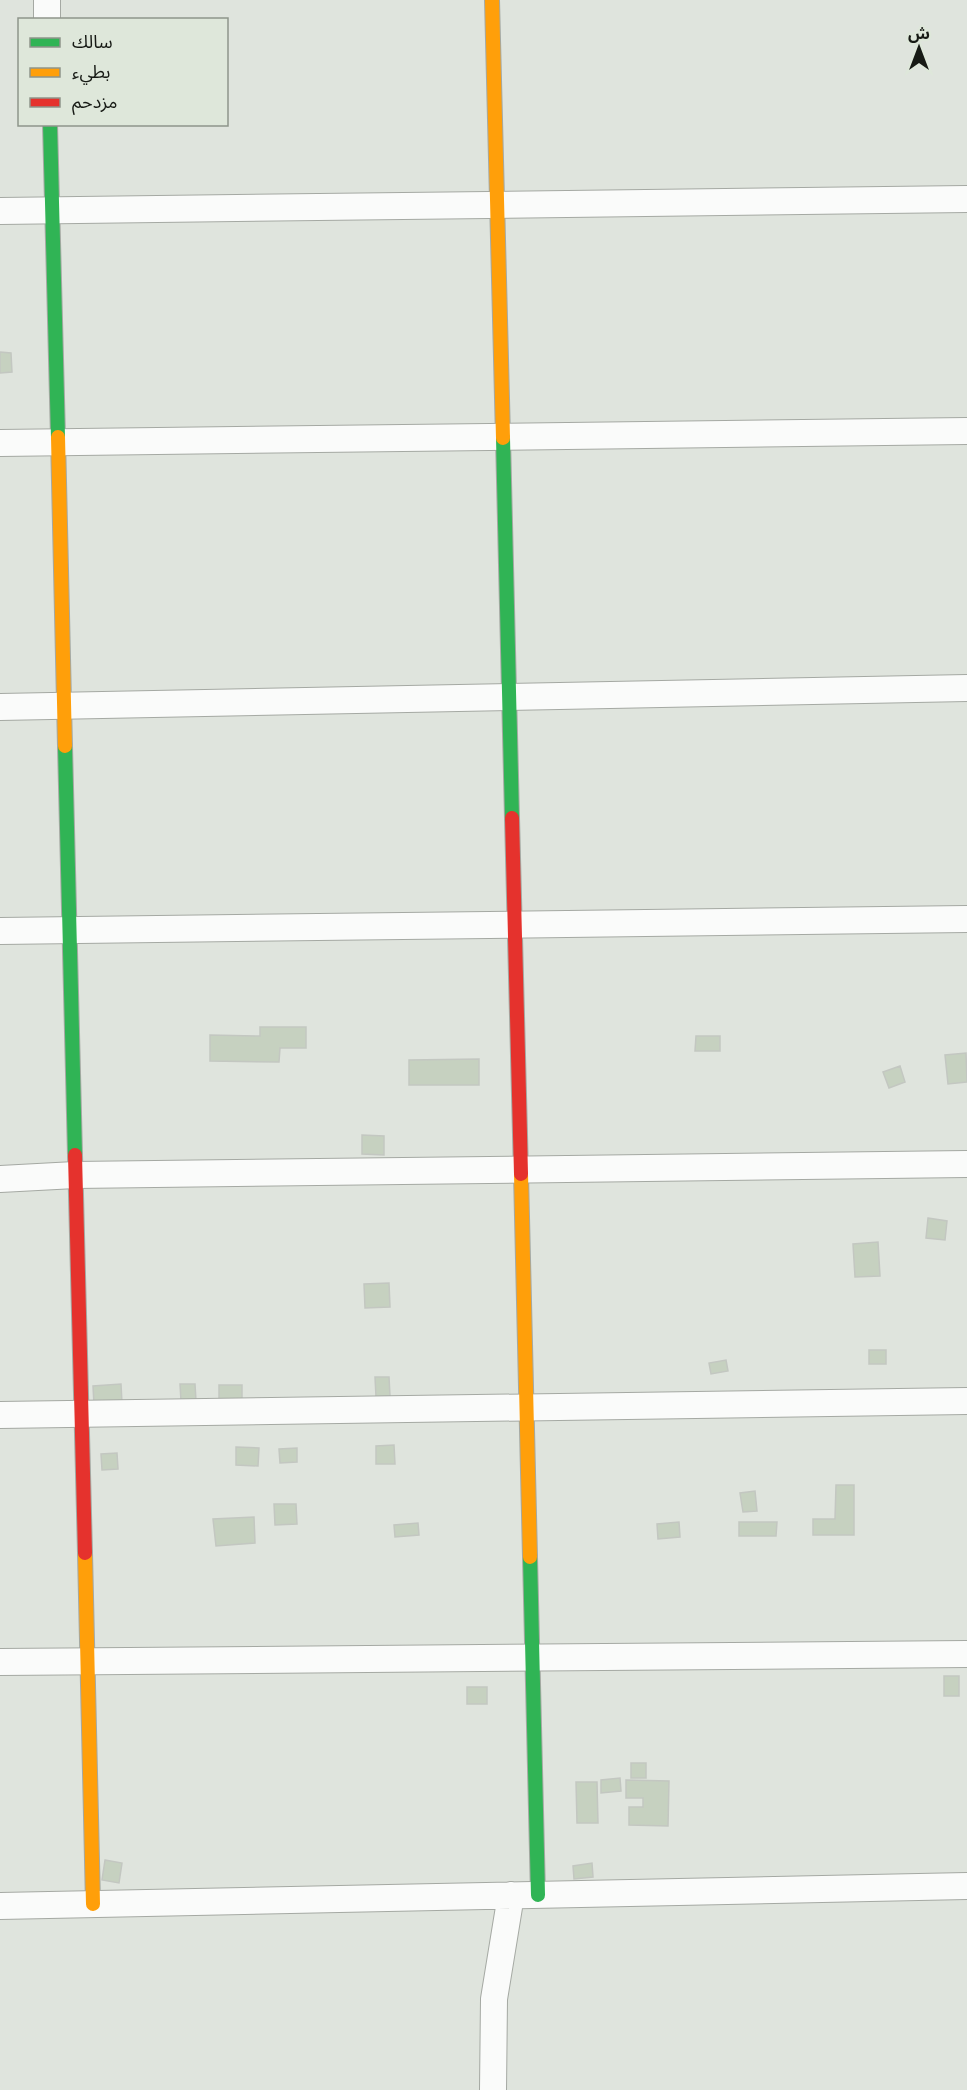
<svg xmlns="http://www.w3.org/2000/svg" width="967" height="2090" viewBox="0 0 967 2090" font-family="Spectral,'Noto Sans Arabic',serif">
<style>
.building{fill:#c6d1c0;stroke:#c3c7c1;stroke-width:1.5}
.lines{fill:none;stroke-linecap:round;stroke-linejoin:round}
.street-casing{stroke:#a5a9a3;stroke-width:28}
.fast-casing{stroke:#a5a9a3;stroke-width:16}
.slow-casing{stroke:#a5a9a3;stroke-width:16}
.jam-casing{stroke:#a5a9a3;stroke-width:16}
.street{stroke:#fafbfa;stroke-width:26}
.fast{stroke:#30b455;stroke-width:14}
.slow{stroke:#ff9f0a;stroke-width:14}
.jam{stroke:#e5322d;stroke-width:14}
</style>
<rect width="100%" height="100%" fill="#dfe4dd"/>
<path class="building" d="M0,352l11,1 1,19 -12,1z
M260,1027h46v21h-26l-1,14 -69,-1v-26l50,1z
M696,1036h24v15h-25z
M966,1053l1,29 -19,2 -3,-29z
M479,1059v26h-70v-25z
M900,1066l5,16 -16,6 -6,-16z
M362,1135l22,1v19l-22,-1z
M928,1218l19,3 -2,19 -19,-2z
M878,1242l2,34 -25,1 -2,-33z
M389,1283l1,24 -25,1 -1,-24z
M869,1350h17v14h-17z
M726,1360l2,11 -17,3 -2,-11z
M375,1377h14l1,19 -14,1z
M121,1384l1,19 -28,2 -1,-19z
M180,1384h15l1,17h-15z
M219,1385h23v16h-23z
M394,1445l1,19h-19v-18z
M236,1447l23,1 -1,18 -22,-1z
M297,1448v14l-17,1 -1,-14z
M117,1453l1,16 -16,1 -1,-16z
M836,1485h18v50h-41v-16h22z
M755,1491l2,20 -14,1 -3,-19z
M274,1504h22l1,20 -22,1z
M254,1517l1,26 -39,3 -3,-27z
M679,1522l1,15 -22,2 -1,-15z
M739,1522h38l-1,14h-37z
M418,1523l1,12 -24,2 -1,-12z
M944,1676h15v20h-15z
M467,1687h20v17h-20z
M631,1763h15v15h-15z
M620,1778l1,13 -20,2v-13z
M626,1780l43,1 -1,45 -39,-1v-18h14v-9h-17z
M576,1782h21l1,41h-21z
M105,1860l17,3 -3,20 -17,-3z
M592,1863l1,14 -19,2 -1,-13z"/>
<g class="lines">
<g class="street-casing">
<path id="street" d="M47,0v20
M0,211l967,-12
M0,443l967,-12
M0,707l967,-19
M0,931l967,-12
M0,1179l75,-4 892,-11
M0,1415l967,-14
M0,1662l967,-8
M0,1906l967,-20
M493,2090l1,-91 17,-104"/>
</g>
<g class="fast-casing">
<path id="fast" d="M50,124l8,313
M503,438l9,380
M65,746l10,409
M530,1557l8,338"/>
</g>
<g class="slow-casing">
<path id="slow" d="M492,0l11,438
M58,437l7,309
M521,1174l9,383
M85,1553l8,351"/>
</g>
<g class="jam-casing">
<path id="jam" d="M512,818l9,356
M75,1155l10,398"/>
</g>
<use href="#street" class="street"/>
<use href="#fast" class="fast"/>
<use href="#slow" class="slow"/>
<use href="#jam" class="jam"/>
</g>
<rect x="18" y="18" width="210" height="108" fill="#dee7da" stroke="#8e958b" stroke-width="1.5"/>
<rect x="30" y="38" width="30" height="9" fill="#30b455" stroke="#8e958b" stroke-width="1.5"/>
<text x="72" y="48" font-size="18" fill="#171a15">سالك</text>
<rect x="30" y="68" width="30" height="9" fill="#ff9f0a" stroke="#8e958b" stroke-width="1.5"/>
<text x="72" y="78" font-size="18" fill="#171a15">بطيء</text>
<rect x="30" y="98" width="30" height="9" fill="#e5322d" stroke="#8e958b" stroke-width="1.5"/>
<text x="72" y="108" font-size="18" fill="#171a15">مزدحم</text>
<g transform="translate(919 48)" stroke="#dee7da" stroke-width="4.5" paint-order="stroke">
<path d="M0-4.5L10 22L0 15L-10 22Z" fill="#171a15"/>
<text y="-9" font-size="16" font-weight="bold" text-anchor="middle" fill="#171a15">ش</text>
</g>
</svg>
